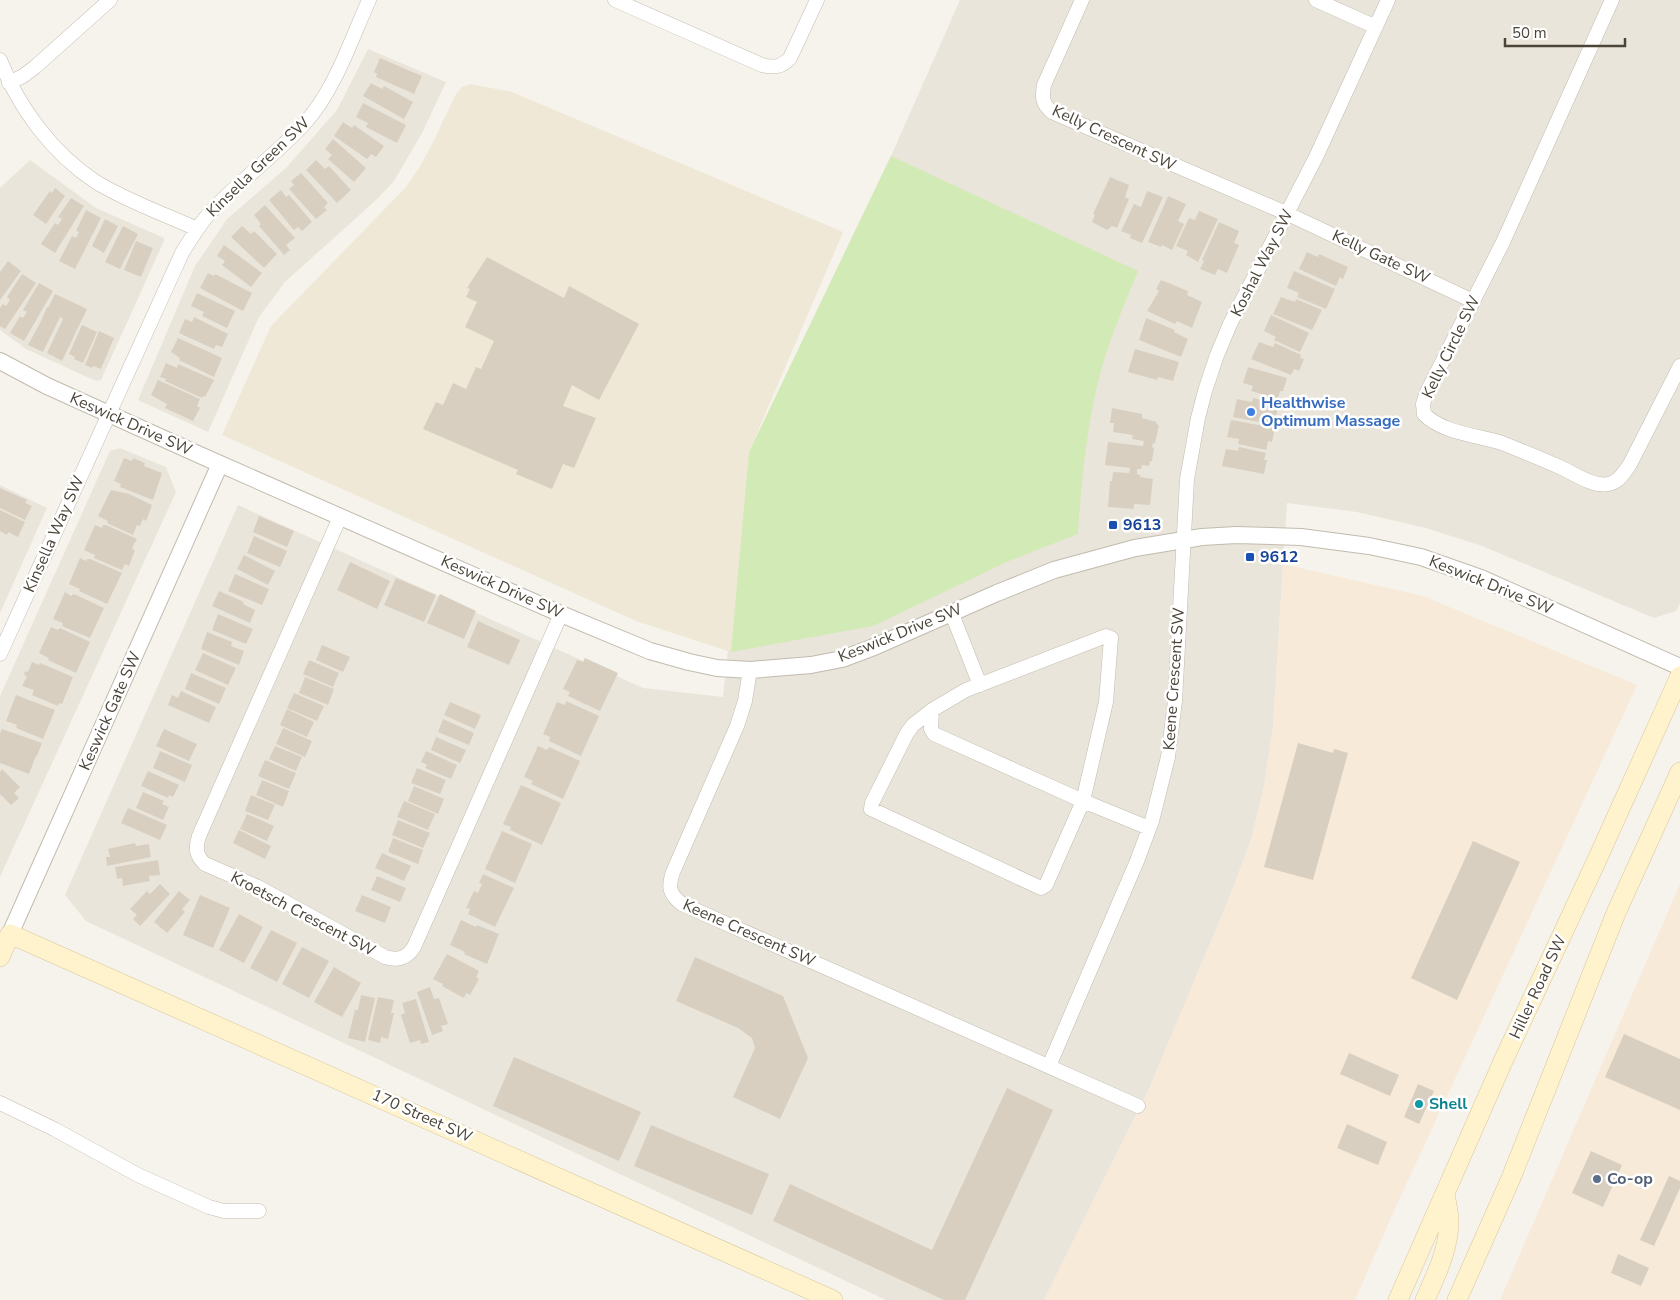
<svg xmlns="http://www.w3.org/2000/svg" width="1680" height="1300" viewBox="0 0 1680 1300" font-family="'Nunito Sans',sans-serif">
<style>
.residential{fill:#eae5da}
.commercial{fill:#f7ead8}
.education{fill:#efe8d6}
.green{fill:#d2eab5}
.building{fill:#d8cfc1}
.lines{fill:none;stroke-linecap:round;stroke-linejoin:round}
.minor-casing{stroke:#c2bbae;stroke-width:15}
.tertiary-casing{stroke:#c2bbae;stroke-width:18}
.secondary-casing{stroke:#d6c79b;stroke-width:20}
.minor{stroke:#fff;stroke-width:14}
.tertiary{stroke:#fff;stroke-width:16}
.secondary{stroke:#fff3cd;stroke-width:19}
.shop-dot{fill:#3f7fe0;stroke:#fff;stroke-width:2}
.transit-dot{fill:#1a4fb4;stroke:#fff;stroke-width:2}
.culture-dot{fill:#0f9aa8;stroke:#fff;stroke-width:2}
.service-dot{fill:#5c6f8a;stroke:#fff;stroke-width:2}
.labels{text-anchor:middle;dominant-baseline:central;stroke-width:5;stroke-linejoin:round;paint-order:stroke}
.street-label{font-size:16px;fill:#4b4439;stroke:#fff}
.shop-label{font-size:16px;font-weight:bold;fill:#366cbe;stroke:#fff;text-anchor:start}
.transit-label{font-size:16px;font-weight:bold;fill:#164399;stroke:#fff;text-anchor:start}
.culture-label{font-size:16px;font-weight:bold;fill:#0d838f;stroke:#fff;text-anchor:start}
.service-label{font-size:16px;font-weight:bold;fill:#4e5e75;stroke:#fff;text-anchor:start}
</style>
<rect width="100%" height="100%" fill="#f6f3ec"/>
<path class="residential" d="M960,0h720v603l-4,8 -22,7 -172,-72 -56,-18 -69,-16 -70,-9 -14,223 -9,61 -12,50 -22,59 -81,193 -105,211h-158l-800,-379 -21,-26 173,-390 405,183 80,9 26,-245 142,-296z
M368,49l78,33 -24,51 -28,48 -19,20 -90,81 -26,35 -51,115 -70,-32 57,-134 32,-47 59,-51 51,-58z
M30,160l66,48 68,30v3l-63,139 -5,1 -70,-32 -26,-19v-142z
M120,448l46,19 10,25 -176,385v-181l110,-245z
M0,485l47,23 -47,105z"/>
<path class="commercial" d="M1283,564l140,32 214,89 -244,528 -38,87h-311l105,-211 81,-193 22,-59 12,-50 9,-61z
M1680,884v416h-180z"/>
<path class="education" d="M470,84l42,8 331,140 -94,220 -18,200 -95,-31 -414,-186 49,-109 135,-139 15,-22 13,-25 22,-46 6,-7z"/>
<path class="green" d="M891,156l247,115c-15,37 -32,76 -41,115 -11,49 -16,98 -19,148l-69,27 -136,65 -142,26 18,-200z"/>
<path class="building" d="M380,58l42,18 -8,18 -38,-17 1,-3 -3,-2z
M371,83l11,6 2,-3 29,16 -9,17 -41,-23z
M363,103l43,22 -9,18 -31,-16 2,-4 -12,-6z
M343,122l9,6 2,-3 30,21 -8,11 -5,-3 -4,5 -33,-23z
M333,139l33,29 -12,14 -26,-23 4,-4 -7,-6z
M316,160l9,9 4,-3 22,24 -14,13 -31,-33z
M301,173l27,30 -4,4 3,3 -11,9 -27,-30 5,-4 -3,-4z
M1110,177l19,8 -4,12 4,2 -12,29 -5,-2 -5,4 -15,-8 3,-7 -2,-1z
M55,188l10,8 -19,28 -13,-9 17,-24 2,2z
M281,190l5,7 3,-2 23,27 -10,9 -4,-4 -4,3 -25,-30z
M1147,191l16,6 -21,46 -12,-5 1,-3 -10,-4 13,-27 7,3z
M1168,196l18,8 -8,17 6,3 -12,26 -10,-5 -1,2 -13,-5z
M71,198l13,8 -29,47 -14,-9 14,-21 3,2 4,-6 -4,-2z
M265,205l30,33 -9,7 4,5 -6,5 -25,-29 2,-2 -7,-9z
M86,210l15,8 -26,51 -16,-8 13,-25 4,2 3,-6 -3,-1z
M1199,211l19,8 -20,43 -12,-7 2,-4 -12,-5 13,-28 6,2z
M105,219l13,7 -14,27 -12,-7z
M1219,222l20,9 -5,12 5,2 -12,28 -9,-4 -3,6 -15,-6 4,-8 -2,-1z
M123,226l15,8 -18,35 -15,-7z
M242,226l9,8 3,-3 23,23 -13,14 -33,-31z
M136,241l17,7 -12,29 -17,-7z
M224,245l38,28 -11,14 -29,-22 3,-4 -8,-5z
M1307,252l11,5 1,-3 29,13 -5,12 -3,-2 -4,9 -37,-17z
M487,257l77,41 5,-12 70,38 -40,76 -27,-15 -9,21 33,12 -22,50 -11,-4 -11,25 -36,-15 2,-4 -95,-41 13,-27 7,3 10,-22 13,6 10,-22 5,2 13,-28 -29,-14 12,-25 -11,-5 4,-8 -3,-1z
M8,261l13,10 -21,29v-28z
M1294,271l41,18 -9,20 -29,-12 2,-4 -12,-5z
M208,273l6,3 1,-2 37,19 -9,18 -43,-23z
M22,274l14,9 -31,46 -5,-3v-18l3,-4 3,2 4,-6 -3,-3z
M1161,280l27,11 -1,4 15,7 -10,26 -15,-7 -2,3 -28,-13 12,-20 -3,-2z
M39,283l14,8 -29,50 -14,-8 10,-17 3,2 4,-6 -4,-2z
M197,293l38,18 -8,17 -25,-12 2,-4 -13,-6z
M55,294l32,15 -25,52 -15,-8 16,-34 -3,-2 -17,35 -15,-7 13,-24 6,-14 1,1z
M1281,297l14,5 1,-3 26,11 -10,20 -39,-16z
M1271,315l38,18 -9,19 -26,-12 2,-3 -12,-6z
M194,317l34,17 -6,13 -6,-2 -2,4 -35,-16 6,-14 7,3z
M1146,318l29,12 -1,2 14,7 -7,18 -42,-17z
M82,325l15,7 -14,31 -9,-4 1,-2 -6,-3z
M99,331l15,7 -13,31 -8,-3 -1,2 -7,-3z
M178,338l44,20 -8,19 -35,-17 1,-2 -9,-6z
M1259,342l14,5 2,-4 26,12 -1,3 4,1 -5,12 -5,-2 -3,6 -40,-16z
M1135,349l44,13 -6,19 -15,-4 -1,3 -29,-8z
M166,363l11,5 1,-4 36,16 -9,17 -2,-1 -1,2 -37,-17 1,-2 -6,-2z
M1248,367l39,11 -4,13h-3l-2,8 -27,-8 2,-5 -10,-3z
M158,380l42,19 -3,7 3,2 -7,13 -28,-13 2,-4 -16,-9z
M1253,398l26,6 -5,21 -41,-8 4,-18 15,3z
M1112,408l30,6v4l15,4 -1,2 3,1 -4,18h-2l-1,4 2,1 -2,13h-2l-1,5 -7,-1 -1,4h-4v5l3,1v2l13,2 -3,26 -16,-1v5l-26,-2 2,-26h2l1,-9 16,1 1,-5 -25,-3 3,-23 35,4 1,-5 -12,-2 1,-4 -20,-3 1,-9h-4z
M1231,420l44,8 -3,14 -4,-1 -2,9 -28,-6 1,-5 -12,-2z
M1239,447l27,6 -2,7h3l-3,14 -42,-8 4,-17 12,2z
M124,458l8,3 1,-3 12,5 -1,3 18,7 -9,27 -33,-13 1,-3 -7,-3z
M0,488l27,12 -2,3 7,3 -7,14 -25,-12z
M111,490l18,4 23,11 -6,16 -3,-2 -3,7 -3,-1 -4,10 -26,-12 1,-2 -10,-5z
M0,510l25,12 -7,15 -10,-5 -1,3 -7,-4z
M259,516l35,15 -7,16 -34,-15z
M95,525l7,3 1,-3h3l31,14 -4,7 -1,3 3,1 -6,16 -4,-2 -3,6 -28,-12 1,-3 -11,-5z
M254,536l33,15 -7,16 -33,-14z
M244,555l31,16 -7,14 -31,-16z
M80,558l6,3 1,-2h3l32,14 -15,31 -28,-13 1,-2 -11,-5z
M350,562l40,19 -13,28 -40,-19z
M235,574l34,15 -7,16 -34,-14z
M396,578l40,17 -12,27 -40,-17z
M219,591l25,11 -1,2 12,6 -5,13 -38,-17z
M65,592l6,4 3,-2 30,14 -14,30 -28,-12 1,-3 -10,-4z
M440,594l36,17 -12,28 -37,-16z
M218,614l35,15 -7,15 -34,-14z
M478,621l42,19 -11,25 -42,-18z
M51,627l7,3 2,-2 30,14 -14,31 -28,-13 1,-2 -10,-5z
M207,632l25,10 -1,4 13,5 -5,14 -38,-16z
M322,645l28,12 -7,15 -27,-12z
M203,653l33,15 -8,17 -33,-15z
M585,658l33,15 -18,38 -32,-15 2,-4 -7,-3 14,-29 6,2z
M309,660l30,13 -6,14 -30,-13z
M32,662l7,3 1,-2 33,14 -11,27 -3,-1 -1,3 -26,-11 2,-5 -12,-4 5,-10 -3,-1 1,-4 3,1z
M191,673l35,15 -7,16 -34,-15z
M305,677l29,12 -6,16 -29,-12z
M181,691l35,16 -7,16 -41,-18 4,-10 6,3z
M294,693l30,13 -7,15 -30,-13z
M16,695l39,15 -12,29 -27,-11 1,-3 -11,-4z
M566,701l33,15 -18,40 -32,-15 1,-4 -7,-3 14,-32 8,3z
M450,702l31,13 -6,14 -31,-14z
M287,709l27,13 -7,15 -27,-12z
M443,719l31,14 -5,12 -31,-13z
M283,728l29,13 -7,16 -29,-13z
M2,729l40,14 -5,13 -3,-1 2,1 -7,18 -29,-11v-30z
M164,729l33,15 -8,17 -33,-15z
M436,737l30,13 -6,13 -29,-13z
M1298,743l35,10 1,-4 14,4 -35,127 -49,-13z
M275,746l27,11 -6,14 -27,-12z
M538,746l9,4 2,-3 31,14 -17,38 -32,-15 2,-3 -9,-4z
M160,751l32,14 -7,17 -32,-14z
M426,751l31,14 -6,14 -26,-11 2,-3 -6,-3z
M265,760l31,13 -7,16 -31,-13z
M417,768l29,12 -6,14 -29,-11z
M2,769l18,18 -6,6 5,5 -8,7 -11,-11v-22z
M148,771l31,14 -6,12 -4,-2 -1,3 -27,-12z
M262,780l27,11 -6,16 -27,-12z
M521,785l40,18 -19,42 -32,-15 1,-3 -8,-3z
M414,786l30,13 -6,15 -30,-13z
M143,792l21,9 -2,3 7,3 -6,13 -27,-12z
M251,795l24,10 -7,15 -23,-9z
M404,801l31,13 -7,16 -31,-13z
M128,808l39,17 -7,15 -39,-17z
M247,814l27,12 -7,15 -27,-12z
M398,820l32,13 -7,15 -31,-13z
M239,830l32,16 -6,13 -32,-16z
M502,831l30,13 -17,39 -30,-14z
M393,838l30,12 -5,14 -30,-12z
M1473,841l47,21 -63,138 -46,-22z
M135,843l1,3 13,-2 2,13 -44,9 -1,-9h4l-2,-8z
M382,853l29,13 -7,15 -29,-13z
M158,860l2,15 -11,1 1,5 -27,5 -1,-8 -5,1 -2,-12z
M483,874l31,14 -19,39 -27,-13 2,-5 -4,-1 8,-17 4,2 4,-9 -3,-1z
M377,876l29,12 -6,14 -29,-12z
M160,884l10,10 -30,32 -7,-7 4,-4 -7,-6 17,-18 3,3z
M179,891l11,9 -8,9 3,3 -18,21 -13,-11z
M200,895l30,13 -17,40 -30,-13z
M362,895l29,12 -6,16 -30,-12z
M239,914l24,13 -19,36 -25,-13z
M461,920l15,7 1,-2 22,9 -12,30 -23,-10 1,-2 -15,-7z
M271,930l26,13 -20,39 -27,-14z
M302,947l27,14 -20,37 -27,-14z
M447,954l32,17 -3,6 3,2 -9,16 -4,-2 -2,5 -22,-12 1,-2 -10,-5z
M695,957l88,39 25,62 -28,61 -47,-22 22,-49 -3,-10 -14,-10 -62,-27z
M334,967l27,16 -19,34 -28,-15z
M430,987l4,12 5,-1 9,26 -7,2 2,5 -11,4 -15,-43z
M361,995l14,3 -10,44 -17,-4 7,-28h3z
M378,997l16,3 -3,13h3l-6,26 -7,-2 -1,6 -12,-3z
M416,999l13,43 -8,2 -1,-4 -10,3 -9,-28 4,-2 -3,-10z
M1624,1034l56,25v51l-75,-33z
M1349,1053l50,22 -9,21 -50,-22z
M514,1057l127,55 -22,49 -126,-55z
M1418,1084l16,7 -15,33 -15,-7z
M1007,1088l46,22 -88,190h-21l-171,-79 17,-37 142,66z
M1347,1124l40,18 -9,23 -41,-17z
M651,1125l118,49 -17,41 -118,-49z
M1591,1151l31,14 -19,42 -31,-14z
M1669,1176l11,5v7l-26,58 -14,-6z
M1618,1254l31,14 -8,18 -30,-13z"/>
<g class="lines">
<g class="minor-casing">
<path id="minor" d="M615,0l147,65c12,3 20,2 28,-7l27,-58
M1082,0l-38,85c-2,12 -2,19 8,27l236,102 185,87
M1316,0l60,27
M1612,0l-109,242 -76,150 -4,12 1,10c18,19 53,21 78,29 20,8 40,16 60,25 13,6 31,19 46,16 10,-1 17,-12 22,-20l50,-98
M0,60c19,48 52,93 96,122 31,19 68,32 101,47
M9,83l14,-7 12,-9 75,-67
M340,517l-141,319c-4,12 -3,20 6,28l53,23 127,70c13,4 22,1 29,-10l147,-333
M952,614l28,71
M0,654l182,-401c8,-13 16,-26 25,-37 30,-34 67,-59 97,-92 31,-34 46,-82 65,-124
M750,670l-5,31 -8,25 -64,146c-5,15 -4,22 9,32l456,202
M932,710l-19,15 -6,8 -35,70 -1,6 170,79 5,-3 37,-84 -149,-67 -3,-5 1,-19 34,-20 140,-54 5,2 -5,64 -23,99 66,27
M1049,1066l88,-205 15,-40 16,-64 7,-56 12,-222 11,-61 7,-27 12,-36 13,-31 86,-167 72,-157
M0,1103l54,26 84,46 71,32 15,4h35"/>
</g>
<g class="tertiary-casing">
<path id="tertiary" d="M0,361l47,25 155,70 359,158 89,37 39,11 28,6 33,2 61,-5 31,-6 32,-12 123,-54 57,-23 81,-22 67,-11 34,-2 65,2 68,9 52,11 60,21 199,89
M10,934l210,-470"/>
</g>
<g class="secondary-casing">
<path id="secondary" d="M0,957l10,-23 823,366
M1398,1300l106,-241 92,-197 84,-186
M1425,1300c11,-25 24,-51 24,-79 0,-9 -3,-19 -4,-28
M1457,1300l54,-122 105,-265 64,-141"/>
</g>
<use href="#minor" class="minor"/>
<use href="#tertiary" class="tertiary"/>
<use href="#secondary" class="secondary"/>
</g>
<circle class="shop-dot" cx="1251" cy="412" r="5"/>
<g class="transit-dot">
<rect x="1108" y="520" width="10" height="10" rx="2.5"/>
<rect x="1245" y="552" width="10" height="10" rx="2.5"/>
</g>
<circle class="culture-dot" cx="1419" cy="1104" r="5"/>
<circle class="service-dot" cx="1597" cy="1179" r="5"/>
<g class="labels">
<g class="street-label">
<text transform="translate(1114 138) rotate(25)">Kelly Crescent SW</text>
<text transform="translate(258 167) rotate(-44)">Kinsella Green SW</text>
<text transform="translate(1381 257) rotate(25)">Kelly Gate SW</text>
<text transform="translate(1262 263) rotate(-63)">Koshal Way SW</text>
<text transform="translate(1451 347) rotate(-64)">Kelly Circle SW</text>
<text transform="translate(131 424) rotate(24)">Keswick Drive SW</text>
<text transform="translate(54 534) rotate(-66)">Kinsella Way SW</text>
<text transform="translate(1491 585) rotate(22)">Keswick Drive SW</text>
<text transform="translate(502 587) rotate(24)">Keswick Drive SW</text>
<text transform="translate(900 633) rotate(-22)">Keswick Drive SW</text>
<text transform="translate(1174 679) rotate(-86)">Keene Crescent SW</text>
<text transform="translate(110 711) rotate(-66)">Keswick Gate SW</text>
<text transform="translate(303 914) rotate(28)">Kroetsch Crescent SW</text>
<text transform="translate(749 933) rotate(24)">Keene Crescent SW</text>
<text transform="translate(1538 987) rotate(-65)">Hiller Road SW</text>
<text transform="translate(422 1116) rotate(24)">170 Street SW</text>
</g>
<g class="shop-label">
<text x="1261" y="403">Healthwise<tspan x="1261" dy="18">Optimum Massage</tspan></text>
</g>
<g class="transit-label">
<text x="1123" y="525">9613</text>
<text x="1260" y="557">9612</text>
</g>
<g class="culture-label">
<text x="1429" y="1104">Shell</text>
</g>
<g class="service-label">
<text x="1607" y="1179">Co-op</text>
</g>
</g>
<path d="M1505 38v8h120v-8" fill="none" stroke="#4b4439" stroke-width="2.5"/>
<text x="1512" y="38" font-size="15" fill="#4b4439" stroke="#ffffff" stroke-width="4" paint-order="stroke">50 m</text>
</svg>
